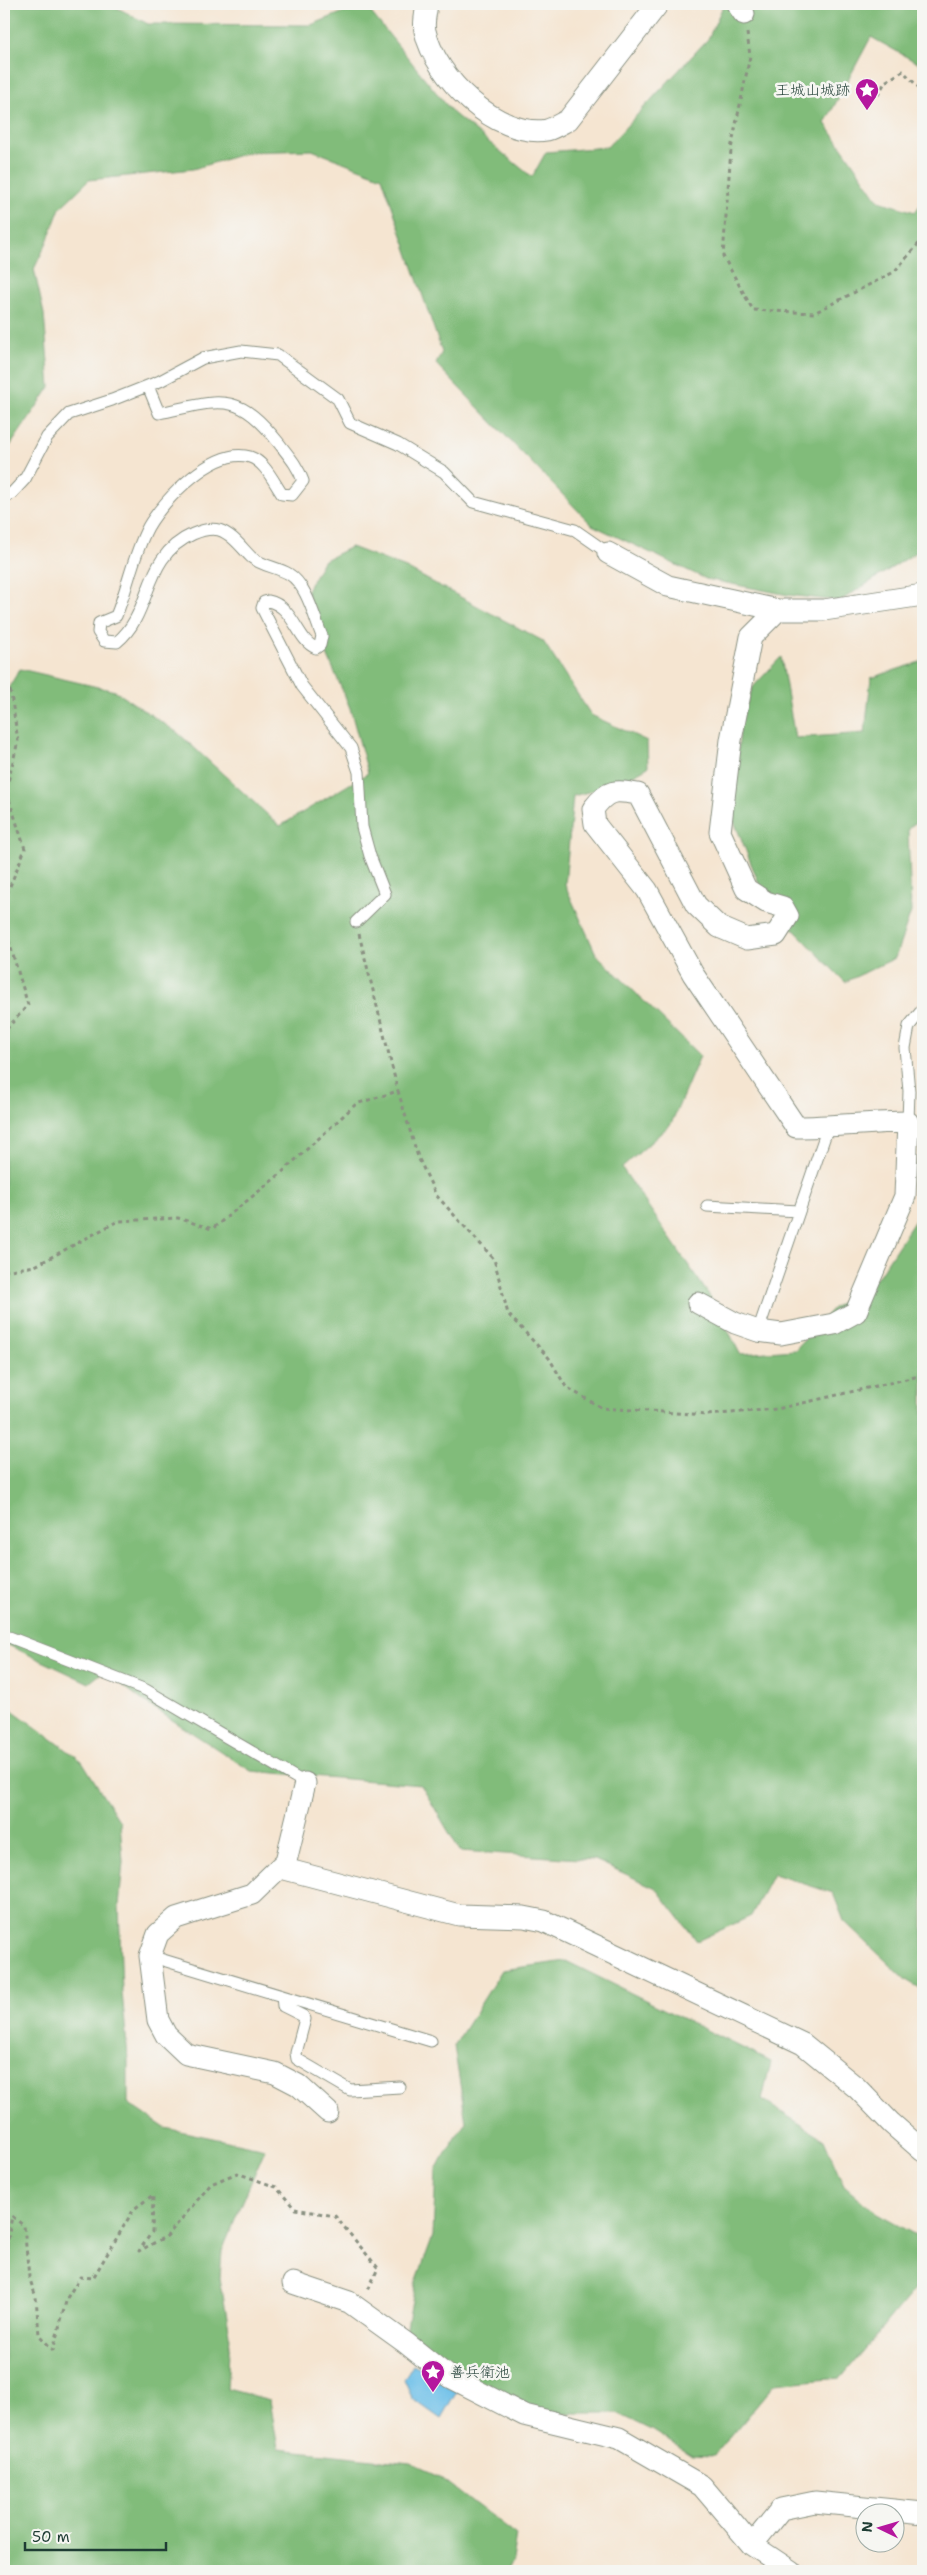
<svg xmlns="http://www.w3.org/2000/svg" width="927" height="2575" viewBox="0 0 927 2575" font-family="'Shantell Sans','Klee One',sans-serif">
<style>
.forest{fill:#81bc7a;stroke:#507c57}
.water{fill:#6dc0e9;stroke:#467e8e}
.lines{fill:none;stroke-linecap:round;stroke-linejoin:round}
.service-casing{stroke:#8a9182;stroke-width:13}
.minor-casing{stroke:#8a9182;stroke-width:23}
.path{stroke:#8a9182;stroke-width:3;stroke-dasharray:4 4;stroke-linecap:butt}
.service{stroke:#fff;stroke-width:11}
.minor{stroke:#fff;stroke-width:21}
.labels{text-anchor:middle;dominant-baseline:central;stroke-width:5;stroke-linejoin:round;paint-order:stroke}
.poi-label{font-size:15px;fill:#1f3d34;stroke:#f6f6f2;text-anchor:end}
</style>
<rect width="100%" height="100%" fill="#f6f6f2"/>
<filter id="ink" filterUnits="userSpaceOnUse"><feTurbulence type="fractalNoise" baseFrequency=".02" numOctaves="2"/><feDisplacementMap in="SourceGraphic" scale="10" xChannelSelector="R" yChannelSelector="G"/><feConvolveMatrix kernelMatrix="1 2 1 2 8 2 1 2 1" color-interpolation-filters="sRGB"/></filter>
<filter id="wash" filterUnits="userSpaceOnUse"><feTurbulence type="fractalNoise" baseFrequency=".0096" numOctaves="4" result="noise"/><feDisplacementMap in="SourceGraphic" scale="20" xChannelSelector="R" yChannelSelector="G"/><feGaussianBlur stdDeviation="1.12" result="paint"/><feColorMatrix in="noise" values="0 0 0 0 0 0 0 0 0 0 0 0 0 0 0 0 0 1.4 0 .05"/><feComposite in="paint" operator="in"/></filter>
<g filter="url(#wash)">
<rect width="100%" height="100%" fill="#f5e5d1"/>
<path class="forest" d="M4,4h106l38,20 163,1 53,-21 89,109 79,64 14,-25 61,-5 101,-108 16,-35h199v62l-52,-29 -46,86 54,78 36,11 8,-11v347l-83,53 -52,-6 -82,-16 -114,-54 -156,-161 6,-12 -60,-175 -70,-27 -62,2 -57,17 -104,11 -29,28 -13,34 -13,27 10,45 6,73 -46,68z
M351,547l55,21 137,73 48,74 56,26 1,26 -30,17 -45,12 -8,89 31,69 104,102 -29,68 -49,44 93,136 25,50 55,-4 38,-42 44,-30 46,-70v782l-17,-10 -62,-59 -11,-28 -60,-19 -22,42 -54,25 -41,-53 -61,-28 -135,-9 -39,-66 -170,-14 -105,-68 -42,-32 -15,12 -85,-40v-948l16,-26 95,22 63,42 102,93 88,-53 -18,-65 -33,-77 -10,-41 16,-29z
M781,657l14,81 70,-5 6,-55 52,-17v155l-15,13 3,83 -16,46 -50,24 -79,-81 -34,-85 9,-96 12,-33z
M4,1704l78,57 38,61 3,40 -4,44 3,86 6,65v46l37,25 100,21 -43,102 -2,27 10,56 -3,55 43,11 8,49 132,14 29,13 78,60 -4,23 -6,12h-503z
M566,1961l205,101 -9,38 62,39 20,47 33,28 46,25v40l-82,99 -67,6 -60,72 -22,-1 -40,-25 -35,-17h-71l-143,-65 12,-63 18,-49 3,-67 30,-47 -12,-76 48,-76z"/>
<path class="water" d="M413,2364l46,24 -18,31 -28,-20 -9,-20z"/>
</g>
<g filter="url(#ink)">
<g class="lines">
<g class="service-casing">
<path id="service" d="M148,386l11,27c60,-12 77,-24 119,29 10,13 20,24 25,39l-11,14 -10,-1c-9,-13 -17,-32 -32,-37 -35,-11 -86,42 -102,70 -15,28 -20,60 -32,89l-17,7 -1,9 6,9 13,1c37,-30 24,-85 76,-108 7,-3 18,-6 26,-4 13,4 23,18 32,27 11,9 26,10 38,17 18,11 25,43 33,62l-2,9 -4,3c-19,-7 -22,-42 -48,-47l-4,1 -2,6 40,78 49,62 8,24 3,55 8,29 15,38 -29,28
M4,497l8,-4 13,-14 22,-42 22,-23 43,-14 48,-19 43,-23 38,-7 37,4 60,44 12,24 48,21 46,28 29,30 102,28 33,23
M908,1122l1,-31 -4,-43 4,-22 14,-17
M707,1206l92,5
M758,1331l70,-204
M4,1635l142,55 159,93
M150,1956l281,85
M282,1996l1,10 20,10 2,3 -9,34 1,6 53,31 50,-3"/>
</g>
<g class="minor-casing">
<path id="minor" d="M427,4c-1,8 -4,19 -2,27 10,46 71,107 122,99 7,-2 15,-7 21,-10l90,-116
M737,4l7,10
M608,553l60,33 110,24h46l99,-15
M698,1303l37,20 23,8 23,3 53,-10 22,-12 49,-116 3,-74c-38,0 -74,5 -112,5l-103,-153 -46,-84 -52,-66 -2,-15c15,-20 22,-19 45,-15l58,111 23,22 28,12 29,-4 12,-19 -5,-9 -17,-5 -20,-13 -26,-57 11,-92 20,-103 27,-27
M305,1783l-19,78 -34,33 -76,24 -18,16 -8,22 8,64 8,15 20,19 89,19 23,12 30,27
M281,1868l178,47 65,2 20,4 259,123 54,44 34,35 32,28
M293,2283l56,19 57,41 40,32 78,40 95,23 83,48 50,59 39,26
M752,2545l29,-36 34,-7 108,11"/>
</g>
<path class="path" d="M747,33l3,23 -19,93 -8,107 30,54 61,3 80,-41 29,-33
M878,95l7,-13 18,-11 20,21
M4,901l21,-52 -19,-59 12,-49 -7,-47 -7,-25
M4,925l24,80 -24,27
M359,934l39,157
M4,1271l31,-5 83,-45 60,-3 34,11 67,-54 77,-71 42,-13 20,66 18,38 58,64 14,55 41,44 17,29 36,21 105,7 70,-6 138,-32 8,2
M4,2263l8,-47 12,10 5,51 7,20 3,38 14,15 14,-52 13,-21 13,1 41,-69 19,-14 -1,37 -13,19 28,-15 44,-52 26,-11 39,14 19,22 40,7 43,52 -11,25"/>
<use href="#service" class="service"/>
<use href="#minor" class="minor"/>
</g>
</g>
<defs>
<g id="sight-pin" transform="scale(1.25)"><path d="M0 17L-7.5 6A9.5 9.5 0 1 1 7.5 6Z" fill="#b5179e" stroke="#f6f6f2"/><path d="M0-6L1.8-2.2L6-1.7L2.9 1.2L3.7 5.4L0 3.3L-3.7 5.4L-2.9 1.2L-6-1.7L-1.8-2.2Z" fill="#fff"/></g>
</defs>
<g fill-rule="evenodd">
<use href="#sight-pin" x="867" y="90"/>
<use href="#sight-pin" x="433" y="2372"/>
</g>
<g class="labels">
<g class="poi-label">
<text x="850" y="90">王城山城跡</text>
<text x="450" y="2372" text-anchor="start">善兵衛池</text>
</g>
</g>
<rect width="927" height="2575" fill="none" stroke="#f6f6f2" stroke-width="20"/>
<g transform="translate(880 2528) rotate(275)"><circle r="24" fill="#f6f6f2" stroke="#a0aca6"/>
<path d="M0-4L9 19L0 12L-9 19Z" fill="#b5179e"/>
<text y="-8" font-size="14" font-weight="bold" text-anchor="middle" fill="#1f3d34">N</text>
</g>
<path d="M25 2542v8h141v-8" fill="none" stroke="#1f3d34" stroke-width="2.5"/>
<text x="32" y="2542" font-size="15" fill="#1f3d34" stroke="#f6f6f2" stroke-width="4" paint-order="stroke">50 m</text>
</svg>
